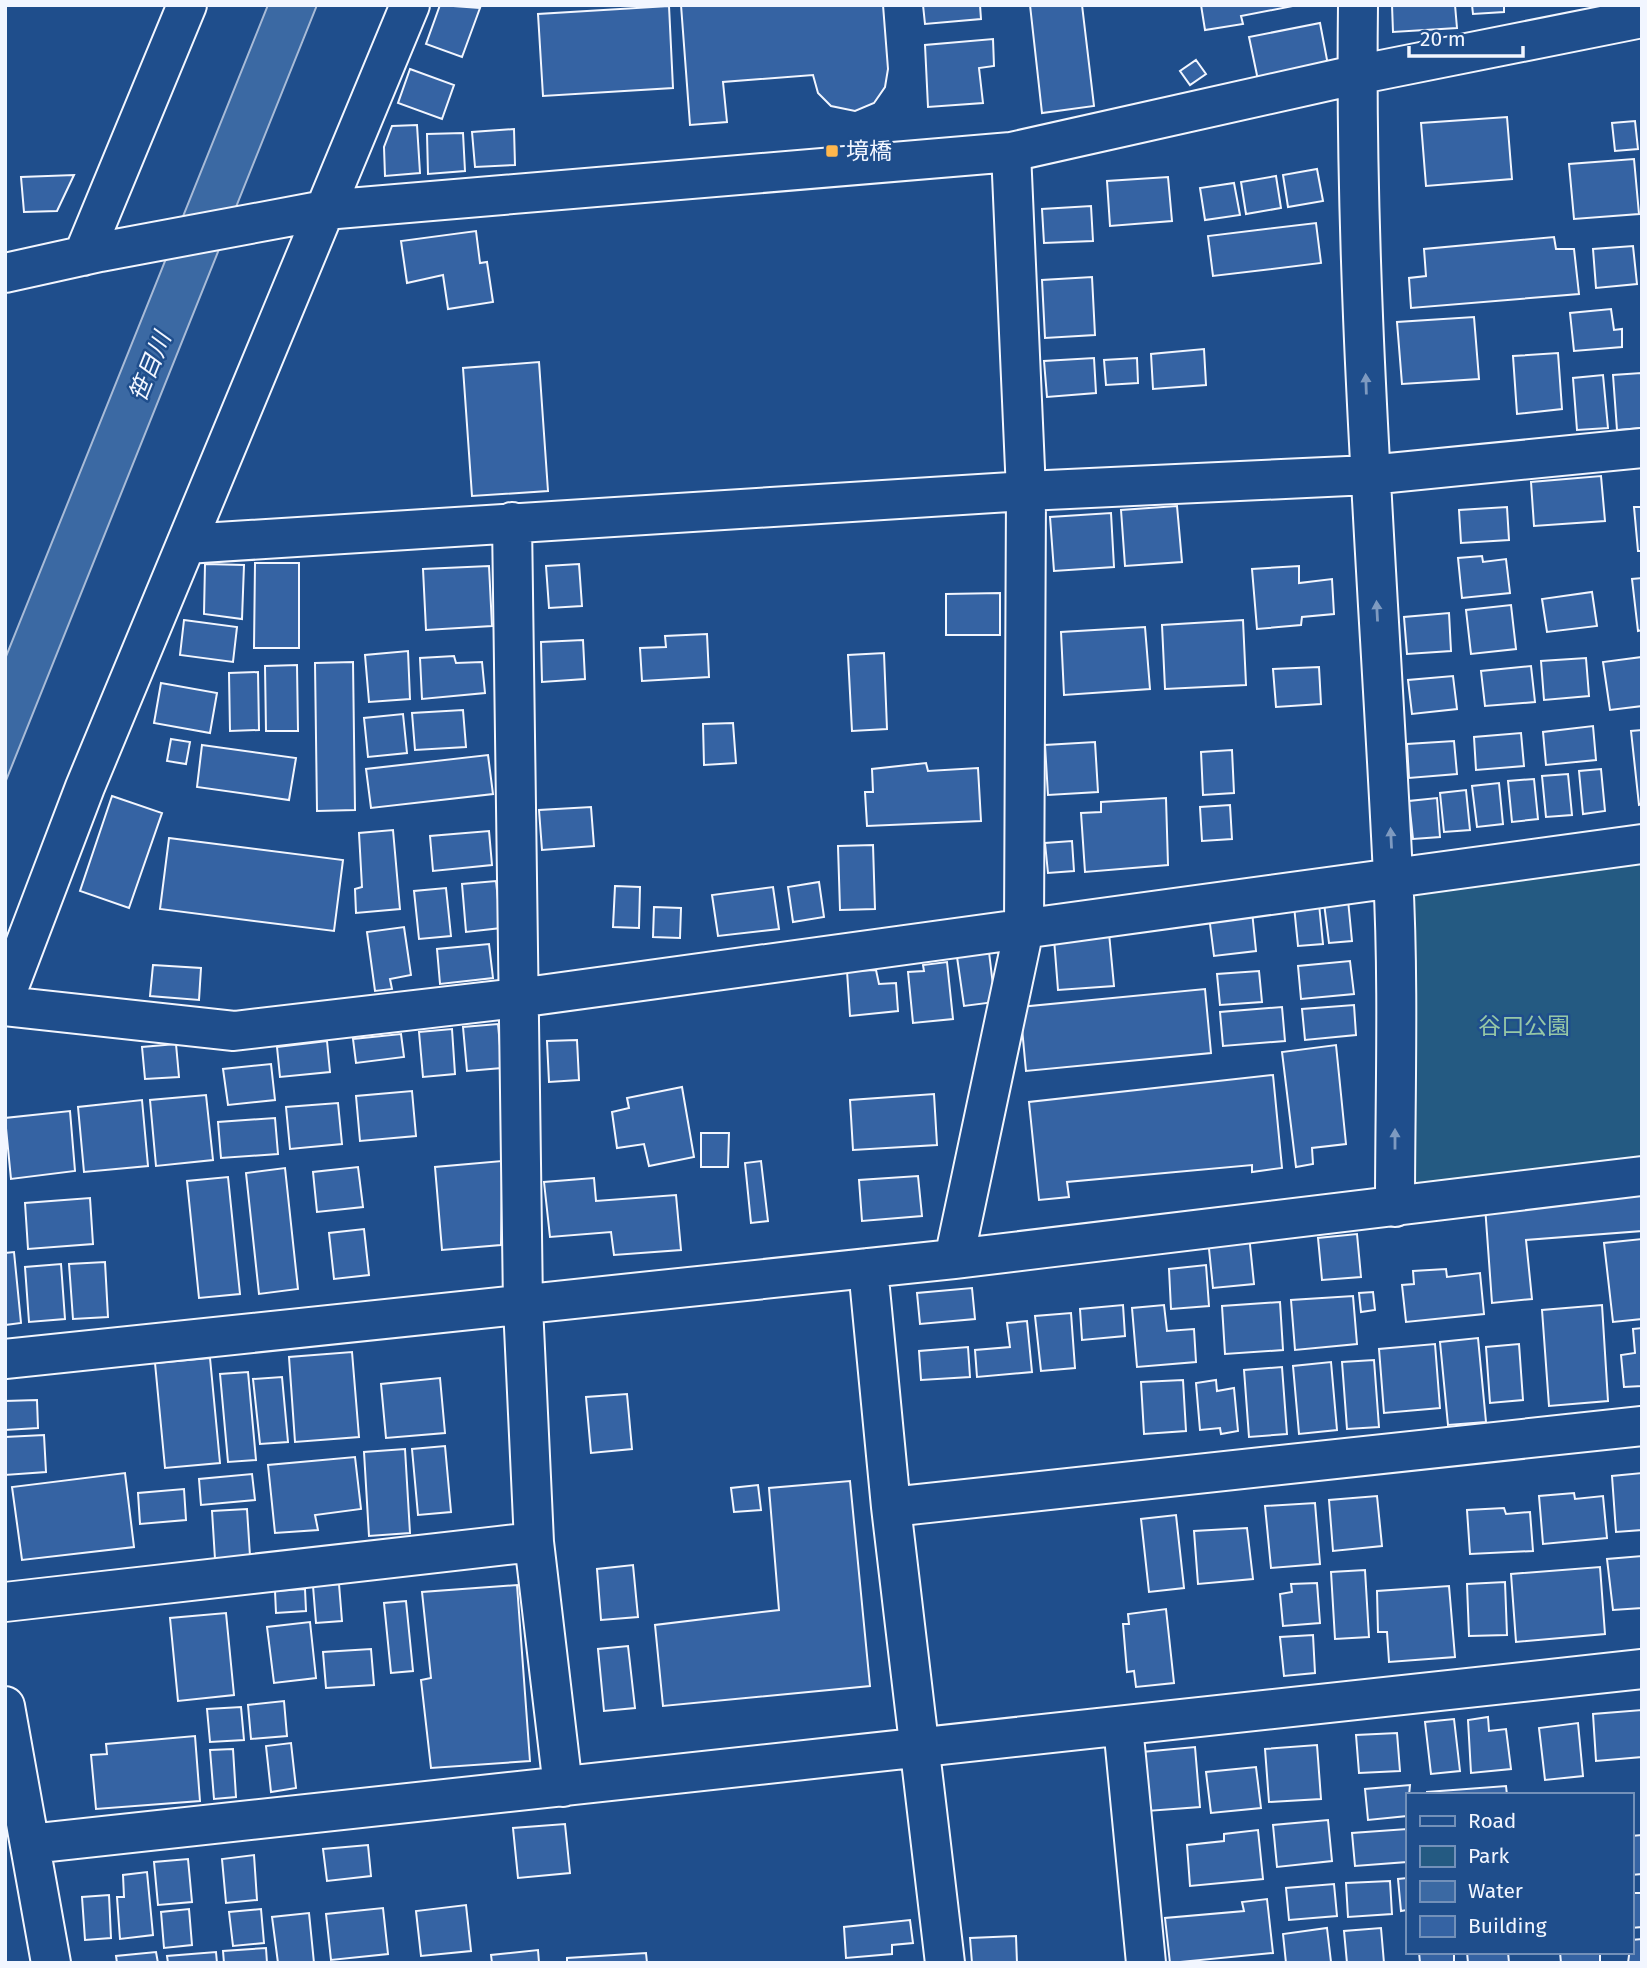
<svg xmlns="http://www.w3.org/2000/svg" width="1647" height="1968" viewBox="0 0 1647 1968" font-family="'Fira Sans','Noto Sans JP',sans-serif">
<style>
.green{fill:#245a82;stroke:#a8bbd7;stroke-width:2}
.water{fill:#3b69a3;stroke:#a8bbd7;stroke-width:2}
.building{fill:#3563a3;stroke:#f2f6ff;stroke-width:2}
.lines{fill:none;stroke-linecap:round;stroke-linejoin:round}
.minor-casing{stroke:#f2f6ff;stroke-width:42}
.minor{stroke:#1f4e8c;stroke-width:38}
.oneway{fill:#7e9ac0}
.poi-dot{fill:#ffb74d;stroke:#1f4e8c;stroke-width:2.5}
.labels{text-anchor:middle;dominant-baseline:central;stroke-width:5;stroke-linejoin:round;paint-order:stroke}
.poi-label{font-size:23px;fill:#f2f6ff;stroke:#1f4e8c;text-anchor:start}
.park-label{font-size:23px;fill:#97c8a6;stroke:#1f4e8c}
.water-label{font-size:24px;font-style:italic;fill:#f2f6ff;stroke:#1f4e8c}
</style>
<rect width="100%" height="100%" fill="#1f4e8c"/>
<path class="green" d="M1642,858v306l-234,30 -2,-305z"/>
<path class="water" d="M268,5h49l-312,778v-124z"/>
<path class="building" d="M440,5l40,3 -18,49 -36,-13z
M681,5h202l5,64 -3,18 -11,16 -19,8 -24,-5 -13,-13 -5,-18 -90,7 4,40 -37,3z
M923,5h57l1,14 -56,5z
M1030,5h52l12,101 -52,7z
M1201,5h92v1l-52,10 2,8 -38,6z
M1392,5h63l2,23 -64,4z
M1472,5h32v7l-31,2z
M669,6l4,82 -130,8 -5,-82z
M1320,23l8,42 -70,15 -9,-43z
M993,39l1,27 -15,2 4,35 -55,4 -3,-62z
M1196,60l10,14 -16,11 -10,-14z
M410,69l44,16 -12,34 -44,-16z
M1507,117l5,62 -86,7 -5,-63z
M1635,121l3,28 -23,2 -3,-28z
M417,125l3,48 -35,3 -1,-29 8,-21z
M514,129l1,36 -40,2 -3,-35z
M463,133l2,38 -37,3 -1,-40z
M1634,159l5,55 -65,5 -5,-55z
M1317,169l6,32 -35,6 -5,-32z
M74,175l-17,36 -33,1 -3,-35z
M1276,176l5,32 -35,6 -5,-32z
M1168,177l4,44 -62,5 -3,-45z
M1234,183l6,32 -35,5 -5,-32z
M1091,206l2,35 -49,2 -2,-34z
M1316,223l5,40 -108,13 -5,-40z
M476,231l4,32 7,-1 6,40 -45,7 -5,-34 -36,8 -6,-42z
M1554,237l2,12h18l5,45 -168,14 -2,-30 17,-2 -2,-27z
M1633,246l4,38 -41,4 -3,-39z
M1092,277l3,58 -50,3 -3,-58z
M1611,309l3,21 8,-1v18l-48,4 -4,-38z
M1474,317l5,62 -77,5 -5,-62z
M1204,349l2,36 -53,4 -2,-35z
M1558,353l4,56 -45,5 -4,-58z
M1094,358l2,35 -49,4 -3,-36z
M1137,358l1,25 -32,2 -2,-25z
M539,362l9,129 -76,5 -9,-128z
M1641,373l1,55 -25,2 -4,-55z
M1603,375l5,53 -31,2 -4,-52z
M1601,476l4,45 -71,5 -3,-44z
M1177,506l5,56 -57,4 -4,-56z
M1507,507l2,33 -48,3 -2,-33z
M1634,507h8v44h-4z
M1111,513l3,54 -60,4 -4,-54z
M1482,556l1,6 23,-3 4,34 -48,5 -4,-40z
M255,563h44v85h-45z
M205,564l39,1 -2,54 -38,-5z
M579,564l3,42 -33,2 -3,-42z
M489,566l3,60 -66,4 -3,-61z
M1299,566v17l33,-4 2,35 -32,3 -1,8 -44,4 -5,-60z
M1642,578v52l-4,1 -6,-52z
M1592,592l5,34 -50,6 -5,-33z
M1000,593v42h-54v-41z
M1511,605l5,44 -45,5 -5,-44z
M1449,613l2,38 -44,3 -3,-37z
M184,620l53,7 -4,35 -53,-7z
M1243,620l3,65 -81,4 -3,-64z
M1145,627l5,62 -86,6 -3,-63z
M707,634l2,43 -67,4 -2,-33 26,-1 -1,-11z
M583,640l2,39 -43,3 -1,-40z
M408,651l2,48 -41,3 -4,-47z
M884,653l3,76 -35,2 -4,-76z
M454,656l2,7 26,-1 3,31 -63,6 -2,-41z
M1642,657v49l-32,4 -7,-48z
M1586,658l3,38 -45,4 -3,-39z
M353,662l2,148 -38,1 -2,-148z
M297,665l1,66h-32l-1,-65z
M1531,666l4,36 -50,4 -4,-35z
M1319,667l2,37 -45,3 -3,-38z
M258,672l1,58 -29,1 -1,-58z
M1453,676l4,33 -45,5 -4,-34z
M161,683l56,10 -7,40 -56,-10z
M463,710l3,37 -51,3 -3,-37z
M403,714l4,39 -39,4 -4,-39z
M733,723l3,40 -32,2 -1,-41z
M1593,726l3,34 -50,5 -3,-33z
M1642,730v74l-3,1 -8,-74z
M1521,733l3,33 -48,4 -2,-33z
M171,739l19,3 -4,22 -19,-3z
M1454,741l3,33 -48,4 -2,-34z
M1095,742l3,50 -50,3 -3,-50z
M202,745l94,13 -7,42 -92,-13z
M1232,750l2,43 -31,2 -2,-43z
M488,755l5,39 -122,14 -5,-39z
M926,763l2,8 50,-3 3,53 -114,5 -2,-34h8l-1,-23z
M1601,769l4,42 -22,3 -4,-43z
M1568,774l4,41 -26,2 -4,-41z
M1534,779l4,40 -26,3 -4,-41z
M1499,783l4,41 -26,3 -5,-41z
M1466,790l4,40 -26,2 -4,-39z
M112,796l50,17 -33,95 -49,-17z
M1166,798l2,67 -83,7 -4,-59 20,-1v-10z
M1437,798l3,39 -27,2 -4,-38z
M1230,805l2,34 -30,2 -2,-34z
M591,807l3,39 -52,4 -3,-40z
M393,830l7,79 -44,4 -1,-24 7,-2 -3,-54z
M489,831l3,34 -59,6 -3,-35z
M169,838l174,22 -9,71 -174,-22z
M1072,841l2,30 -26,2 -3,-30z
M873,845l2,64 -35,1 -2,-64z
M496,881l5,47 -35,4 -4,-48z
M819,882l5,35 -31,5 -5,-35z
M615,886l25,1 -1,41 -26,-1z
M773,887l6,42 -61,7 -6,-41z
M446,888l5,48 -32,3 -5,-48z
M1348,900l4,41 -23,2 -5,-40z
M1319,904l4,40 -25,2 -4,-40z
M654,907l27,1 -1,30 -27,-1z
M1252,911l4,40 -42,5 -5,-40z
M404,927l7,48 -21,4 2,10 -17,2 -8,-59z
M1109,933l5,53 -56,4 -4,-51z
M489,944l4,34 -53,6 -3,-35z
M989,952l6,50 -31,4 -7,-49z
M1350,961l4,33 -53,5 -3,-33z
M947,962l6,57 -40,4 -5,-51 16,-1 -1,-6z
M153,965l48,3 -2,32 -49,-4z
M876,970l3,14 17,-1 2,28 -48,5 -3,-45z
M1259,971l3,31 -42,3 -3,-31z
M1205,989l6,64 -185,18 -6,-64z
M1354,1005l2,30 -51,5 -3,-31z
M1282,1007l3,34 -62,5 -3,-34z
M498,1024l4,44 -35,3 -4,-44z
M452,1029l3,45 -32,3 -4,-45z
M401,1034l3,23 -48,6 -3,-24z
M577,1040l2,40 -30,2 -2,-41z
M327,1041l3,31 -50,5 -3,-30z
M176,1044l3,33 -34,2 -3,-32z
M1336,1045l10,99 -34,4 1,16 -17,3 -14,-115z
M271,1064l4,36 -47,5 -5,-36z
M1273,1075l9,93 -30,4v-7l-185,17 2,15 -30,3 -10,-98z
M682,1087l12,70 -45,9 -5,-22 -27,4 -5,-36 17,-4 -2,-10z
M412,1091l4,45 -56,5 -4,-45z
M934,1094l3,51 -84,5 -3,-50z
M206,1095l7,65 -57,6 -6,-66z
M142,1100l6,66 -64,6 -6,-65z
M338,1103l4,41 -52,5 -4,-42z
M70,1111l5,60 -64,8 -6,-61z
M275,1118l3,36 -57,4 -3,-36z
M701,1133h28l-1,34h-27z
M502,1161l-1,84 -59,5 -7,-83z
M761,1161l7,60 -17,2 -6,-60z
M358,1167l5,40 -46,5 -4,-40z
M285,1168l13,121 -39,5 -13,-121z
M918,1176l4,40 -60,5 -3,-41z
M228,1177l12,117 -41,4 -12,-117z
M594,1178l2,23 80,-6 5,55 -67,5 -3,-23 -61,5 -6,-55z
M1642,1195v36l-116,9 6,59 -40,4 -7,-97z
M90,1198l3,46 -65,5 -3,-46z
M364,1229l5,46 -35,4 -5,-46z
M1357,1234l4,43 -39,3 -4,-42z
M1249,1235l5,49 -41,4 -5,-49z
M1642,1239v80l-29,3 -9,-79z
M14,1252l7,71 -16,2v-72z
M105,1262l3,55 -35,2 -4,-55z
M61,1264l4,55 -36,3 -4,-55z
M1206,1265l3,41 -38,3 -2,-40z
M1446,1269l1,8 33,-4 4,41 -78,8 -4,-37 12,-1 -1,-13z
M972,1288l3,31 -55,5 -3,-31z
M1373,1292l2,18 -14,2 -2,-19z
M1353,1296l4,48 -62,6 -4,-50z
M1280,1302l3,48 -58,4 -3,-48z
M1123,1305l2,31 -43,4 -2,-31z
M1164,1305l3,26 27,-2 2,33 -59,5 -5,-59z
M1602,1305l6,96 -59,5 -7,-96z
M1071,1313l4,55 -34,3 -6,-55z
M1027,1321l5,51 -55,5 -2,-27 35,-3 -3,-24z
M1642,1328v58l-18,1 -3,-32 14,-2 -2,-24z
M1478,1338l8,84 -38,3 -8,-83z
M1435,1344l5,64 -56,5 -5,-64z
M1519,1344l4,56 -33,3 -4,-56z
M968,1347l2,30 -49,3 -2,-29z
M352,1352l7,85 -64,5 -6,-85z
M210,1358l10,105 -55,5 -10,-105z
M1374,1360l5,67 -32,2 -5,-67z
M1331,1362l6,68 -38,4 -6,-68z
M1282,1367l5,67 -38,3 -5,-67z
M248,1372l8,88 -28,2 -8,-88z
M282,1377l6,65 -28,2 -7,-65z
M440,1378l5,55 -59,5 -5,-54z
M1183,1380l3,51 -42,3 -3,-52z
M1216,1380l1,11 17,-3 4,43 -17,3 -1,-6 -20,2 -4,-47z
M627,1394l5,55 -41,4 -5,-56z
M37,1400l1,28 -33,2v-29z
M44,1435l2,37 -41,3v-38z
M445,1446l6,66 -33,3 -6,-66z
M405,1449l5,84 -41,3 -5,-84z
M355,1457l6,52 -46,6 3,15 -43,3 -7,-68z
M125,1473l9,74 -112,13 -10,-73z
M1642,1473v57l-26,2 -4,-56z
M252,1474l3,26 -54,5 -2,-26z
M850,1481l20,205 -207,20 -8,-81 124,-15 -10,-122z
M758,1485l3,25 -27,2 -3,-24z
M184,1489l2,31 -46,4 -2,-31z
M1574,1493l1,6 28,-3 4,42 -64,6 -4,-48z
M1377,1496l5,50 -49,5 -4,-51z
M1315,1503l5,61 -49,4 -6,-62z
M1504,1508l2,6 24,-2 3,39 -63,3 -3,-44z
M247,1509l3,47 -35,3 -3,-48z
M1176,1515l8,73 -35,4 -8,-73z
M1247,1528l6,51 -55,5 -4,-53z
M1642,1556v52l-29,2 -6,-51z
M633,1565l5,52 -37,3 -4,-51z
M1600,1567l5,67 -89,8 -5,-68z
M1365,1570l4,67 -34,2 -4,-67z
M1505,1582l2,53 -38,1 -2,-52z
M1317,1583l3,40 -37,3 -3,-32 12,-2 -1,-8z
M339,1584l3,37 -26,2 -3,-37z
M517,1585l13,176 -99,7 -10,-88 10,-2 -9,-86z
M1449,1586l6,71 -66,5 -2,-30h-9l-1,-41z
M305,1589l1,22 -30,2 -1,-22z
M406,1601l7,70 -22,2 -7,-70z
M1166,1609l8,74 -38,4 -2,-16 -7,1 -4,-48h6l-1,-10z
M226,1613l8,82 -56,6 -8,-83z
M310,1622l6,56 -42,5 -7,-56z
M1313,1635l2,38 -31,3 -4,-39z
M628,1646l7,62 -31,3 -6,-62z
M371,1649l3,36 -48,3 -3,-36z
M284,1701l3,35 -36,3 -3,-34z
M241,1707l3,33 -34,2 -3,-33z
M1642,1710v47l-46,4 -3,-47z
M1488,1717l1,14 17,-2 5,40 -40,4 -3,-53z
M1454,1719l6,52 -29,3 -6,-52z
M1578,1723l5,53 -38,4 -6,-52z
M1397,1733l3,38 -41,2 -3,-38z
M195,1736l5,65 -104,8 -5,-54 16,-1 -1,-10z
M291,1743l5,45 -25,4 -5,-46z
M1317,1745l4,54 -52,3 -4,-53z
M1195,1747l5,60 -53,4 -5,-59z
M233,1749l3,48 -22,2 -4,-49z
M1256,1767l5,41 -50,5 -5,-41z
M1410,1785l-3,31 -39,4 -3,-31z
M1506,1786l1,9h-80v-3z
M1328,1820l4,41 -55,6 -4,-42z
M565,1824l5,49 -52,5 -5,-50z
M1407,1829v33l-52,4 -3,-33z
M1258,1830l5,49 -73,7 -3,-41 37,-4v-7z
M1642,1835v39l-11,1v-39z
M368,1845l3,31 -44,5 -4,-32z
M254,1855l3,45 -31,3 -4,-44z
M188,1859l4,43 -34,3 -4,-43z
M147,1872l6,63 -33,4 -3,-42h7l-1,-22z
M1407,1878v32l-6,1 -3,-32z
M1390,1881l2,33 -44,3 -2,-34z
M1334,1884l3,32 -48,4 -3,-32z
M1631,1893h11v34l-11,1z
M109,1895l2,43 -26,2 -3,-43z
M1267,1899l6,54 -103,10 -5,-45 79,-7 -2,-9z
M466,1905l5,46 -50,5 -5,-45z
M383,1908l5,46 -57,6 -5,-46z
M189,1909l3,36 -28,3 -3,-36z
M261,1909l3,34 -31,3 -4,-34z
M309,1913l5,50h-36l-6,-46z
M910,1920l3,23 -21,2v9l-46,4 -2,-31z
M1327,1928l4,34 -45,1 -3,-29z
M1381,1928l3,35h-37l-3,-32z
M1016,1936l1,27h-45l-2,-25z
M1642,1939v24h-14l3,-23z
M266,1948l1,15h-43l-1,-12z
M538,1950l1,13h-47l-1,-8z
M156,1952l2,11h-41l-1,-7z
M216,1952l1,11h-49l-1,-7z
M1419,1952h35v11h-34z
M1467,1952h41l1,11h-41z
M1560,1952h40v11h-39z
M646,1953l1,10h-80v-5z"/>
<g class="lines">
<g class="minor-casing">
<path id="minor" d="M1358,5c-4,291 21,580 35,870 6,110 2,222 2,332
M83,256l104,-251
M5,273l95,-21 225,-42 686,-58 335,-75 296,-59
M512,522l11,784 11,236 29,245
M186,544l840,-53 343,-16 273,-27
M5,997l80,-210 325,-782
M5,1006l229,25 284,-33 1124,-154
M954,1259l70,-330 2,-438 -15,-339
M868,1268l23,239 54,456
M5,1359l949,-100 688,-83
M891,1507l751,-81
M5,1602l529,-60
M5,1706l46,257
M1123,1726l23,237
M30,1844l1612,-175"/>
</g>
<use href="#minor" class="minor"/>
</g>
<defs><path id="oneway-solid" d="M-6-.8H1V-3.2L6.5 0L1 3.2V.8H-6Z" transform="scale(1.75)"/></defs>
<g class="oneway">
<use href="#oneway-solid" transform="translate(1366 384) rotate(-92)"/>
<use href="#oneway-solid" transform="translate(1377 611) rotate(-93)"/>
<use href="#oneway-solid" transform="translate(1391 838) rotate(-93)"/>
<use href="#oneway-solid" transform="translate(1395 1139) rotate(-90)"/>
</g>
<rect class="poi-dot" x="825" y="144" width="14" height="14" rx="3.5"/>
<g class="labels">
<g class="poi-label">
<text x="846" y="151">境橋</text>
</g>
<g class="park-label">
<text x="1524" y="1026">谷口公園</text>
</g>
<g class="water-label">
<text transform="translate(150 367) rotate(-68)">笹目川</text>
</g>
</g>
<rect width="1647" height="1968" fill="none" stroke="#f2f6ff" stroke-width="14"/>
<rect x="1406" y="1793" width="228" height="161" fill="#1f4e8c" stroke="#7391ba" stroke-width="2"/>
<rect x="1420" y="1816" width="35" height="10" fill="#1f4e8c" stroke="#7391ba" stroke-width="2"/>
<text x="1468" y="1828" font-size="21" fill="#f2f6ff">Road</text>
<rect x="1420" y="1846" width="35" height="21" fill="#245a82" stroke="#7391ba" stroke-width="2"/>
<text x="1468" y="1863" font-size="21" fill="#f2f6ff">Park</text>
<rect x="1420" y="1881" width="35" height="21" fill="#3b69a3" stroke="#7391ba" stroke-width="2"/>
<text x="1468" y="1898" font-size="21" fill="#f2f6ff">Water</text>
<rect x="1420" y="1916" width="35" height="21" fill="#3563a3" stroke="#7391ba" stroke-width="2"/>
<text x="1468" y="1933" font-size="21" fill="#f2f6ff">Building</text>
<path d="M1409 46v10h114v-10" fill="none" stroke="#f2f6ff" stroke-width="3.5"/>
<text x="1420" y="46" font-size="21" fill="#f2f6ff" stroke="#1f4e8c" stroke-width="5" paint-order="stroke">20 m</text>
</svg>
